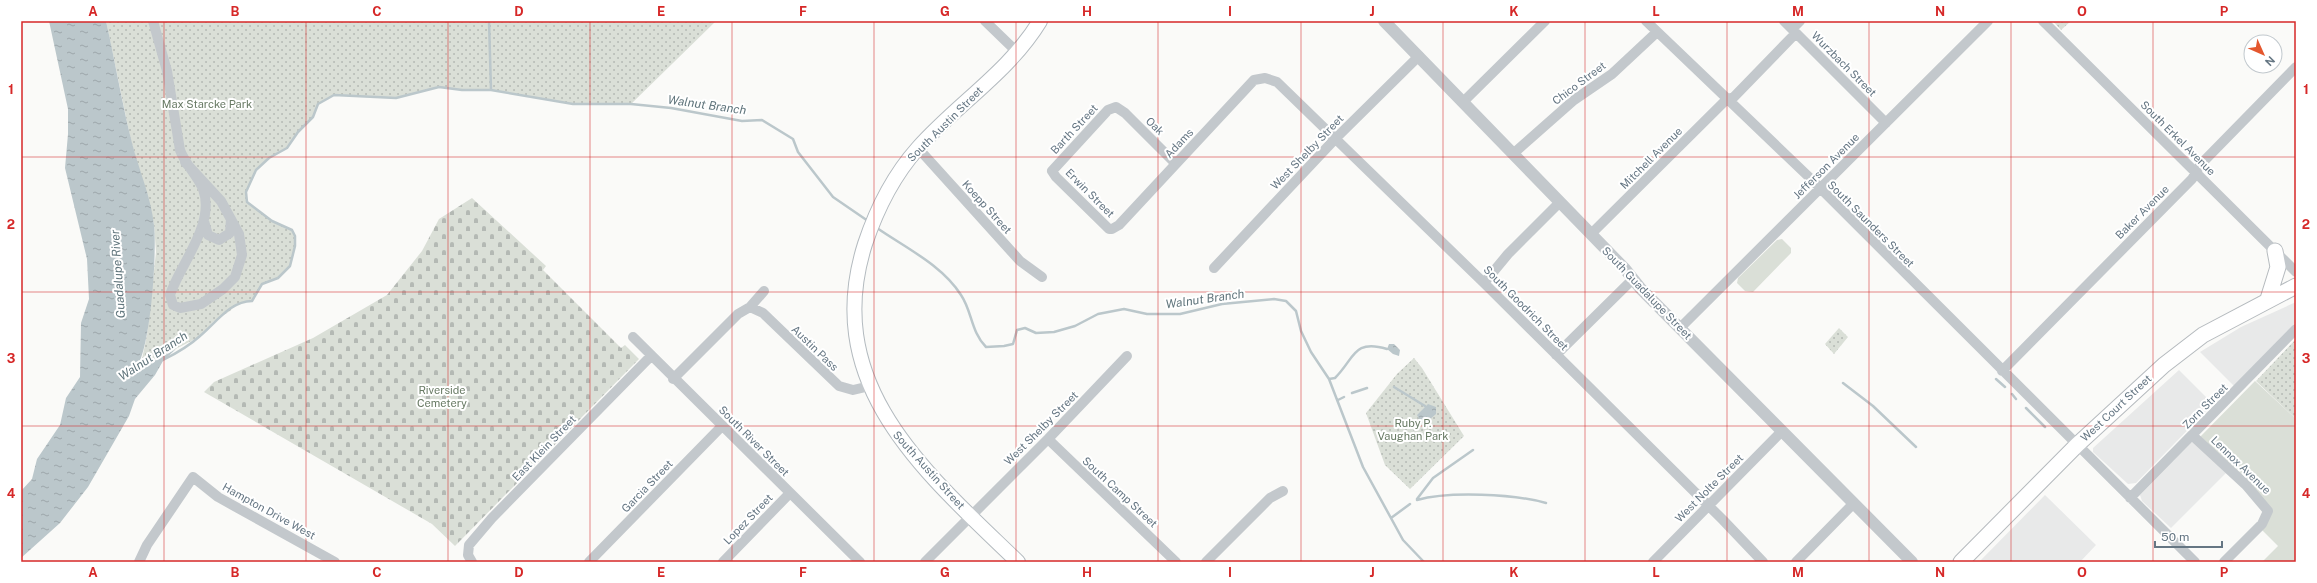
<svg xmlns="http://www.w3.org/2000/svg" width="2317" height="583" viewBox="0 0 2317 583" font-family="'Public Sans',sans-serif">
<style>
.built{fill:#e8e9e9}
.grass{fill:#dadfd7}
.cemetery{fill:url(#cemetery-stones)}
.park{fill:url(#park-dots)}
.water{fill:url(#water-ripples)}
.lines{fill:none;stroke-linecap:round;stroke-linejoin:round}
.stream{stroke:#bbc7cb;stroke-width:2.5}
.secondary-casing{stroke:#b3babf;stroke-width:16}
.primary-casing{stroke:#b5babe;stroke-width:17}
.minor{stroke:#c3c8cc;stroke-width:10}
.tertiary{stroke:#c3c8cc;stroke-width:12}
.secondary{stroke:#fff;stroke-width:14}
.primary{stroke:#fff;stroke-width:15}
.grid{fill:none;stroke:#d62828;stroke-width:1;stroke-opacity:0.55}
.labels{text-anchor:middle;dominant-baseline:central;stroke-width:4;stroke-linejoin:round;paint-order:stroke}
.street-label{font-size:11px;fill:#657683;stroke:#fff}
.park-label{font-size:11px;fill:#687a64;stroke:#fff}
.water-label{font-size:12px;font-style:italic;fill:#60757c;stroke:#fff}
.neatline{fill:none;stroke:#d62828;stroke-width:1.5}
.grid-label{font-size:13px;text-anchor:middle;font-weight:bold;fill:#d62828}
</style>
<defs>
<pattern id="cemetery-stones" width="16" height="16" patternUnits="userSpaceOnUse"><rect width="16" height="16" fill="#dadfd7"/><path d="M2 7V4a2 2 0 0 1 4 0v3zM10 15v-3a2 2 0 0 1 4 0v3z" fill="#b4b9b4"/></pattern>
<pattern id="park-dots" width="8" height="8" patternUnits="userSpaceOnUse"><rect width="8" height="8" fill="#dadfd7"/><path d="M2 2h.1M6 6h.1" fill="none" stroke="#b4b9b4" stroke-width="1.8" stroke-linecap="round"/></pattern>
<pattern id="water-ripples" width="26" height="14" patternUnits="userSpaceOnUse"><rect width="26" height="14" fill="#bbc7cb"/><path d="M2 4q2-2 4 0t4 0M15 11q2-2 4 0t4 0" fill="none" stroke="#9ca6aa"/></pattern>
</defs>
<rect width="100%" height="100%" fill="#fafaf8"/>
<path class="built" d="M2296,302v20l-62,64 -34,-34 41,-25z
M2179,370l34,34 -77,79 -8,1 -35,-32v-4z
M2193,441l33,32 -55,55 -29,-27 -2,-6z
M2045,495l51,50 -16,17h-101z"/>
<path class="grass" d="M1782,239l9,9v5l-38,39 -8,-1 -8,-8 1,-5 39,-38z
M2255,381l41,38v143h-34l16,-16 -17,-17 10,-14 -72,-77z"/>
<path class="cemetery" d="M472,198l74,68 -3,4 78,78 4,-3 14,14 -184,187 -23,-22 -228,-132 10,-10 99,-44 74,-43 35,-44 17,-32z"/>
<path class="park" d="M106,21h610l-85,83h-58l-82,-14h-29l-23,-3 -43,11 -62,-3 -16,9 -5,13 -15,15 -11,16 -18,10 -13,11 -10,23 1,10 25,19 20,9 3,6v10l-5,20 -12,12 -16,6 -10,17 -16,3 -6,7 -17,11 -12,14 -45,23 -17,12h-3v-3l6,-9 5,-24 9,-83 -2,-28 -23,-83z
M2053,21h18l-10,9z
M1839,328l9,9 -14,17 -9,-10z
M2296,339v80l-40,-38z
M1414,358l8,10 42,68 -54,53 -25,-24 -19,-52 31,-39z"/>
<path class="water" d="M49,21h57c9,40 16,82 26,122 7,27 19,54 22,82 3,26 -3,124 -18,143v3l40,-22 -13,12 -8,14 -20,24 -6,17 -41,71 -28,36 -39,35v-67l11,-12 5,-20 23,-34 6,-27 14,-21 1,-54 8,-24 -2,-40 -22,-91 3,-34v-25z
M1389,344h5l6,6 -1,6 -6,-2 -6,-5z
M1428,404l8,3v7l-7,6 -10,-1 -2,-4z"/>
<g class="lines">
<path class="stream" d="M489,21l2,69
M877,228c29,20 65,37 84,67 11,16 10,37 25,52l18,-1 9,-2 4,-14 8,-2 11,5 18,-1 21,-6 23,-12 26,-5 23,5h33l42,-10 52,-5 12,2 10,10 5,20 10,21 18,27 34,88 40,73 21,22
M163,360c14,-7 26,-14 37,-24 16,-13 30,-35 52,-35l10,-17 16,-6 12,-12 5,-20v-10l-3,-6 -20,-9 -25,-19 -1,-10 10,-22 13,-12 18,-10 11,-16 15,-15 5,-13 16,-9 62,3 43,-11 23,3h29l82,14h58l40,4 71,13 20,-1 31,19 5,13 35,45 35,24
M1329,379l6,-1c20,-20 18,-39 52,-29
M1996,379l9,8
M1843,383l30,23 43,41
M1394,387l31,19
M1352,393l15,-5
M2012,394l4,5
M1338,400l6,-3
M2026,408l19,19
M1417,499l16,-21 40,-28
M1417,500c32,-9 97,-6 129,3
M1391,518l19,-14"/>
<g class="secondary-casing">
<path id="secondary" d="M1018,562c-91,-88 -198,-176 -153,-318 12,-36 28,-68 53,-96 39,-44 91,-76 122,-127"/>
</g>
<g class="primary-casing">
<path id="primary" d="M2268,299l10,-32 -3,-16
M1961,562l116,-117 87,-80 39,-30 93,-49"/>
</g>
<path class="minor" d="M153,21l14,50 13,79c5,14 17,25 23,39 13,35 -23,75 -33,106l3,10 7,3 21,-4 22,-15 12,-12 7,-22 -3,-21 -18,-33 -36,-39
M985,21l32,31
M1646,21l164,157 385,384
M1784,21l102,102
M2043,21l253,251
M1792,29l8,-8
M1464,101l81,-80
M1730,101l66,-68
M918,148l102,113 22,16
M1514,153l60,-53 38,-26 45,-42
M1176,164l-51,-51 -9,-6 -8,3 -56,61 4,6 53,52h3l7,-4 135,-145 11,-2 12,4 207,201 239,237 40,42
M204,221l4,14 11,5 11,-7 1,-14
M1591,234l137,-136
M1214,268l121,-129 84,-83
M1484,283l24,-29 52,-52
M750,307l13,6 76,73 14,4 17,-4
M1680,328l308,-307
M633,337l227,225
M1556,355l77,-76
M2002,371l190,-192 9,-15 95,-97
M673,379l65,-65 12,-7 14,-16
M2193,436l53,49 22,26 -6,13 -38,38
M1048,439l128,123
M2130,498l166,-169
M139,562l8,-17 46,-68 25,20 117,65
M472,562l-4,-7 1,-10 23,-27 158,-161
M589,562l133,-136
M723,562l67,-69
M925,562l123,-123 79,-83
M1206,562l64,-64 13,-7
M1653,562l129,-131
M1796,562l57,-58"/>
<path class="tertiary" d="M1384,21l241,248 16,20 271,273"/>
<use href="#secondary" class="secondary"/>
<use href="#primary" class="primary"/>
</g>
<path class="grid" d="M164,21v541M306,21v541M448,21v541M590,21v541M732,21v541M874,21v541M1016,21v541M1158,21v541M1301,21v541M1443,21v541M1585,21v541M1727,21v541M1869,21v541M2011,21v541M2153,21v541M21,157h2275M21,292h2275M21,426h2275"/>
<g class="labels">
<g class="street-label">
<text transform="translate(1844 64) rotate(45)">Wurzbach Street</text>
<text transform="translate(1579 83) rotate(-37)">Chico Street</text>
<text transform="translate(945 124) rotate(-45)">South Austin Street</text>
<text transform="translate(1155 126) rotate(45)">Oak</text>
<text transform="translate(1074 129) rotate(-47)">Barth Street</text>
<text transform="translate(2178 138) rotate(45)">South Erkel Avenue</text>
<text transform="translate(1179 143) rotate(-47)">Adams</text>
<text transform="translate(1307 152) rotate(-46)">West Shelby Street</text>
<text transform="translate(1651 158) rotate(-45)">Mitchell Avenue</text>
<text transform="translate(1826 166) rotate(-45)">Jefferson Avenue</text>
<text transform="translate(1090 193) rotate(45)">Erwin Street</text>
<text transform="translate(987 207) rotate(48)">Koepp Street</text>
<text transform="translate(2142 212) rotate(-45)">Baker Avenue</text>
<text transform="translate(1871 224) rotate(45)">South Saunders Street</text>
<text transform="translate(1647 293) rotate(46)">South Guadalupe Street</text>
<text transform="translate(1526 308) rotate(45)">South Goodrich Street</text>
<text transform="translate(815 348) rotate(44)">Austin Pass</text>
<text transform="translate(2205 406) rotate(-45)">Zorn Street</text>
<text transform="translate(2116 408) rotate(-43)">West Court Street</text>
<text transform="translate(1041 428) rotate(-45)">West Shelby Street</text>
<text transform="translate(754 441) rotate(45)">South River Street</text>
<text transform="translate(544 448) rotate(-46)">East Klein Street</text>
<text transform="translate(2241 465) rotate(44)">Lennox Avenue</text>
<text transform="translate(929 470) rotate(48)">South Austin Street</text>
<text transform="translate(647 486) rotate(-46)">Garcia Street</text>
<text transform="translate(1709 488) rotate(-45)">West Nolte Street</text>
<text transform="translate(1120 492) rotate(43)">South Camp Street</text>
<text transform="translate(269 511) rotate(29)">Hampton Drive West</text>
<text transform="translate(748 519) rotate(-46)">Lopez Street</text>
</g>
<g class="park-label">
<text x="207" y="104">Max Starcke Park</text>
<text x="442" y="390">Riverside<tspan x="442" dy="13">Cemetery</tspan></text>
<text x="1413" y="423">Ruby P.<tspan x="1413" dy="13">Vaughan Park</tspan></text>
</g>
<g class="water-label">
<text transform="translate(707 105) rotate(8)">Walnut Branch</text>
<text transform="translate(118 274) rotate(-94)">Guadalupe River</text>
<text transform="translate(1205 299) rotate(-8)">Walnut Branch</text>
<text transform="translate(153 356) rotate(-33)">Walnut Branch</text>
</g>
</g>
<rect width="2317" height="583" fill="none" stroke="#ffffff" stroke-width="44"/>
<g transform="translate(2263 54) rotate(135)"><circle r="19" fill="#ffffff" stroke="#c1c8cd"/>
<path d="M0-3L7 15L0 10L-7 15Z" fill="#e4572e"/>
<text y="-6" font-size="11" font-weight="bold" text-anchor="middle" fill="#657683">N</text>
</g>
<path d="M2155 541v6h67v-6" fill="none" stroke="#657683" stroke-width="2"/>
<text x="2161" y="541" font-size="12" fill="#657683" stroke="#ffffff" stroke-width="3" paint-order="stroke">50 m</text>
<rect x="22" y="22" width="2273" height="539" class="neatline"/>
<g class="grid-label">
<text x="93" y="16">A</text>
<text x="235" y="16">B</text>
<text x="377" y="16">C</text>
<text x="519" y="16">D</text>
<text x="661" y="16">E</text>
<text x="803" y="16">F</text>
<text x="945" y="16">G</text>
<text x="1087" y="16">H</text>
<text x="1230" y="16">I</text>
<text x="1372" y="16">J</text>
<text x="1514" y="16">K</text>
<text x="1656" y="16">L</text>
<text x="1798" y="16">M</text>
<text x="1940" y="16">N</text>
<text x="2082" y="16">O</text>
<text x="2224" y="16">P</text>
<text x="11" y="94">1</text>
<text x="2306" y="94">1</text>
<text x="11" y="229">2</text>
<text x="2306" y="229">2</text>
<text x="11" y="363">3</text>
<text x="2306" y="363">3</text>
<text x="11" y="498">4</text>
<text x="2306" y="498">4</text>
<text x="93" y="577">A</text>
<text x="235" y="577">B</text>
<text x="377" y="577">C</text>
<text x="519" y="577">D</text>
<text x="661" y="577">E</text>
<text x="803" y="577">F</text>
<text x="945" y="577">G</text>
<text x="1087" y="577">H</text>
<text x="1230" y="577">I</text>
<text x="1372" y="577">J</text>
<text x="1514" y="577">K</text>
<text x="1656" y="577">L</text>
<text x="1798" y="577">M</text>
<text x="1940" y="577">N</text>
<text x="2082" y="577">O</text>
<text x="2224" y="577">P</text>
</g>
</svg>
